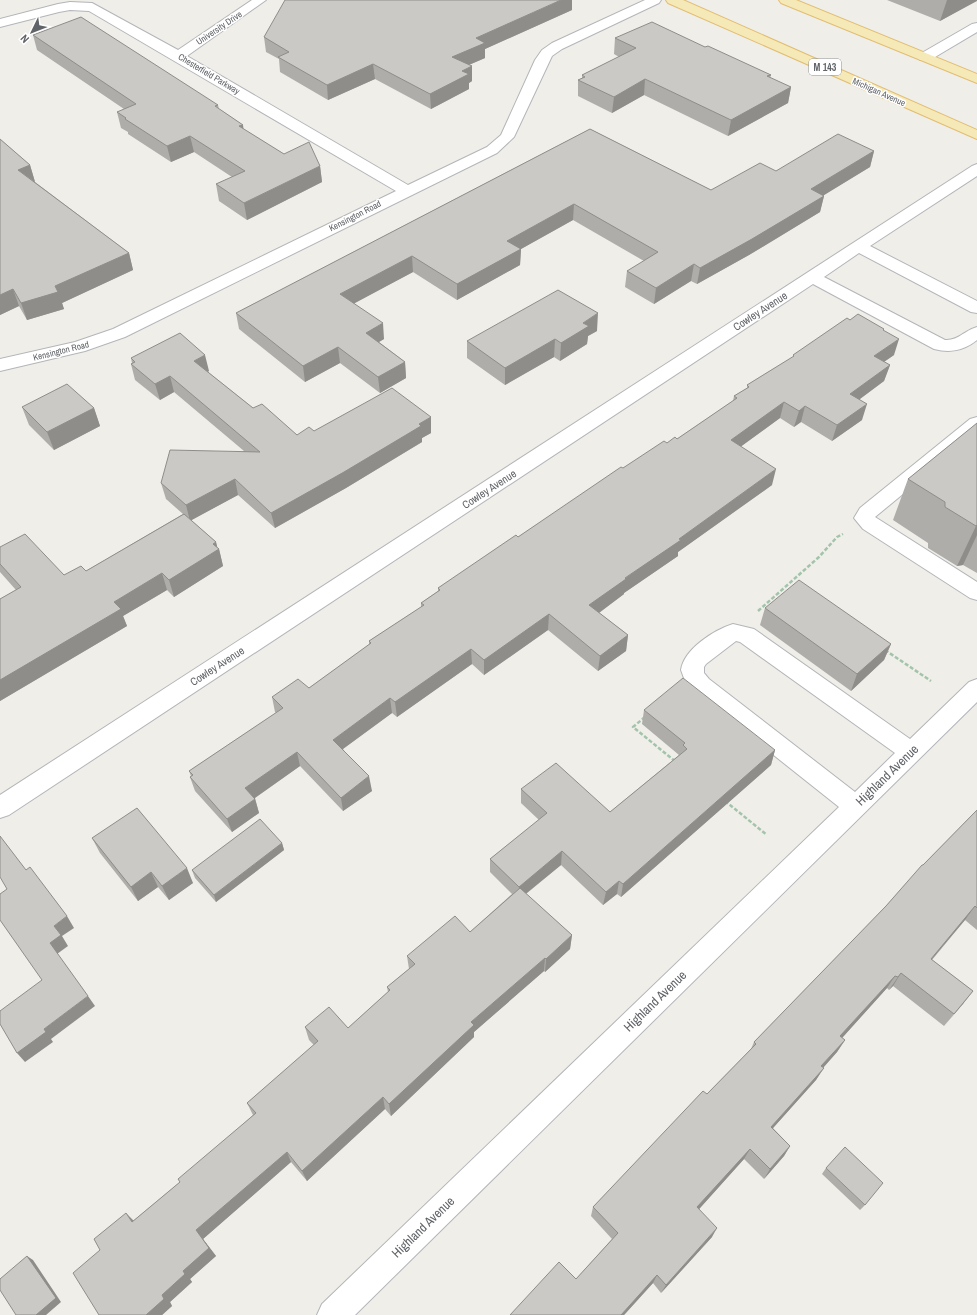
<svg xmlns="http://www.w3.org/2000/svg" width="977" height="1315" viewBox="0 0 977 1315" font-family="'Archivo Narrow',sans-serif">
<style>
.lines{fill:none;stroke-linecap:round;stroke-linejoin:round}
.minor-casing{stroke:#b3b5b9;stroke-width:2}
.major-casing{stroke:#e1bd71;stroke-width:2}
.path{stroke:#a3c4ab;stroke-width:2.5;stroke-dasharray:4 2;stroke-linecap:butt}
.minor{fill:#fff;fill-rule:evenodd}
.major{fill:#f6e9b8;fill-rule:evenodd}
.wall{fill:#afada9}
.shaded-wall{fill:#8e8d8a}
.building{fill:#cbc9c5;stroke:#8e8d8a}
.labels{text-anchor:middle;dominant-baseline:central;stroke-width:3;stroke-linejoin:round;paint-order:stroke}
.far-street-label{font-size:9px;fill:#606367;stroke:#fff}
.shield{fill:#fff;stroke:#909295;stroke-width:1}
.shield-label{font-size:10px;font-weight:bold;fill:#606367}
.street-label{font-size:11px;fill:#606367;stroke:#fff}
.near-street-label{font-size:13px;fill:#606367;stroke:#fff}
</style>
<rect width="100%" height="100%" fill="#f0eee9"/>
<g class="lines">
<g class="minor-casing">
<path id="minor" d="M252,0h14l-79,56 221,129 79,-38 14,-12 34,-75 7,-10 10,-7 93,-43h16l-2,3 -97,46 -10,7 -38,81 -17,16 -372,184 -40,14 -85,20v-12l75,-17 38,-13 283,-138 -307,-180 -19,-1 -11,2 -59,15v-8l58,-15 12,-2 22,1 86,47z
M977,23v9l-47,28h-10l-2,-3 2,-3 52,-30z
M977,164v12l-107,70 107,55v12l-6,-1 -112,-59 -35,24 121,63c13,1 20,-10 32,-13v13c-14,11 -27,13 -43,9l-121,-65 -804,531 -9,3v-23l972,-629z
M977,417v16l-102,84 102,65v18l-7,-2 -107,-69 -9,-11 6,-10 110,-89z
M733,624l21,5 156,110 59,-57 8,-3v23l-622,613h-38l5,-11 517,-497 -146,-116 -8,-10 -4,-11c3,-21 33,-40 52,-46zM736,641l4,1 155,111 -40,39 -146,-113 -5,-6v-6l2,-3z"/>
</g>
<g class="major-casing">
<path id="major" d="M666,0h17l294,130v9l-309,-136z
M779,0h17l181,74v9l-196,-80z"/>
</g>
<path class="path" d="M758,611l61,-54 18,-20 6,-3
M885,650l46,31
M645,717l-12,10 43,35
M725,801l42,34"/>
<use href="#minor" class="minor"/>
<use href="#major" class="major"/>
</g>
<path class="wall" d="M887,0h90l-37,21z
M572,10l-87,39v9l-16,7 3,1v15l-3,2v6l-38,20 -56,-30 -47,21 -48,-28 -1,-13 -13,-7 -2,-15z
M33,35l185,70 1,4 24,16v4l41,25 36,12 2,16 -75,38 -28,-19 -3,-17 16,-7 -38,-25 -23,10 -43,-28v-2l-7,-4 -4,-16 7,-3 -87,-59z
M615,38l90,9 66,28 -1,3 21,9 -3,16 -60,33 -84,-41 -32,18 -34,-17v-16l4,-2v-3l37,-18 -5,-3z
M590,129l121,61 65,-19 98,-20 -4,16 -47,28 1,1 -4,16 -71,43 -52,29 -6,-3 -37,23 -29,-17 2,-16 17,-10 -71,-41 -52,29 -1,16 -63,35 -44,-28 -59,31 30,36 -5,3 26,20 1,16 -26,15 -40,-30 -35,19 -66,-53 -3,-16z
M0,139l30,26 5,17 94,71 4,17 -71,33 2,6 -37,11 -8,-14 -19,9z
M850,320l34,9v2l10,24 -10,7 6,3 -6,16 -24,18 2,21 -30,21 -31,-19 -7,5 -14,-9 -39,28 31,39 -94,67v4l-54,37v1l-25,19 29,22 -2,16 -28,20 -50,-41 -64,45 -12,-11 -75,53 -5,-4 -49,36 29,42 -29,20 -43,-45 -45,32 4,15 -27,19 -37,-41 -5,-14 1,-1 -2,-5 87,-58 -1,-1 -3,-15 37,-9 60,-43v-4l52,-34v-4l17,-12v-3l80,-51 105,-69 44,-25 10,-4 56,-38 1,-5 13,-8v-3l46,-28v-2z
M597,331l-9,5 -1,8 -27,17 -6,-4 -49,28 -38,-27v-17z
M131,358l78,13 -1,1 45,36 44,27 17,-4 117,-14v16l-9,5v4l-76,46 -71,40 -37,-33 -47,25 25,22 1,6 2,1 4,17 -49,31 -7,-7 -44,26 4,10 -127,75v-102l16,-9 -16,-18v-25l64,28 22,-4 97,-57 -17,-15 -5,-16 83,-32 -70,-59 -14,8 -25,-20 -4,-16 1,-1z
M22,407l72,1 6,18 -46,24 -25,-25z
M977,423v150l-14,-8 -6,1 -29,-18v-5l-35,-23 15,-41z
M765,608l126,36 -7,16 -33,31 -91,-66z
M644,710l131,40 -4,15 -150,132 -4,-3 -14,11 -42,-40 -35,29 46,41 -2,14 -25,23 -1,-1 -70,61v5l-83,79 -6,-7 -78,72 -16,-19 -88,77 13,17 -26,23 2,3 -22,20 2,4 -10,9h-63l34,-94 47,-39 73,-67 -6,-12 67,-58 -5,-5 -4,-13 43,1 40,-36 -1,-5 22,-18 -2,-13 63,-24 42,-38 -22,-22v-13l49,-39 -18,-17v-14l89,23 69,-57 -37,-31z
M977,810v120l-12,-10 -33,40 41,31 -29,35 -51,-40 -4,4 -2,-2 -45,50 3,2 -8,12 -14,16 -7,12 -43,48 17,18 -6,10 -20,23 -20,-20 -45,50 13,28 -51,56 -8,-10 -29,32h-114l66,-36 36,-40 -21,-23 2,-9 114,-113 44,-45 3,-7 132,-136 37,-41z
M92,838l101,45 -24,17 -11,-13 -20,14 -38,-48z
M282,843l2,7 -68,52 -21,-24 -3,-8z
M826,1168l39,37 -5,5 -38,-36z"/>
<path class="shaded-wall" d="M561,0h11v10l-87,39v9l-33,14v-15l24,-19z
M947,0h30v1l-37,20z
M373,64l2,15 -47,21 -1,-15z
M472,66v15l-3,2v6l-38,20 -1,-15 32,-23z
M645,79l-1,16 -32,18 2,-16z
M791,87l-3,16 -60,33 3,-16z
M243,125l2,15 -6,-14z
M190,136l4,16 -23,10 -4,-16z
M874,151l-4,16 -62,38 3,-16z
M30,165l5,17 -17,-12z
M320,166l2,16 -75,38 -3,-17z
M824,196l-4,16 -71,43 -52,29 3,-16z
M574,204l-1,16 -52,29 -1,16 -63,35v-16l50,-43z
M129,253l4,17 -71,33 2,6 -37,11 -6,-17 34,-17z
M412,256l1,16 -71,38 -2,-16z
M694,264l-3,17 -37,23 2,-16z
M13,289l6,17 -19,9v-20z
M598,313l-1,18 -9,5 -1,8 -27,17 1,-18 22,-20z
M383,323l1,16 -17,10 -1,-16z
M555,339l-1,18 -49,28v-17z
M899,339l-5,16 -25,17 5,-16z
M338,347l2,16 -35,19 -2,-16z
M205,355l4,16 -11,6 -4,-16z
M405,362l1,16 -26,15 -2,-16z
M890,365l-6,16 -39,29 5,-16z
M170,376l4,16 -14,8 -5,-16z
M784,402l-4,16 -52,38 3,-16z
M867,404l-5,16 -30,21 5,-16z
M805,406l-4,16 -7,5 5,-16z
M94,408l6,18 -46,24 -7,-18z
M431,417v16l-9,5v4l-76,46 -71,40 -4,-15z
M776,469l-4,16 -94,67v4l-54,37v1l-36,27 1,-16 90,-66z
M235,479l3,16 -48,26 -4,-16z
M977,525v10l-14,30 -6,1 19,-40z
M216,542l2,8 1,-1 4,17 -49,31 -5,-17z
M162,573l5,17 -44,26 4,10 -127,75v-21l114,-78z
M549,614l-1,16 -64,45v-15z
M628,635l-2,16 -28,20 2,-15z
M891,644l-7,16 -33,31 6,-17z
M471,649l1,15 -75,53 -2,-15z
M390,698l2,15 -56,41 -3,-14z
M775,750l-4,15 -150,132 2,-13z
M297,752l3,14 -51,36 -4,-14z
M369,776l3,15 -29,20 -2,-13z
M255,799l4,14 -27,19 -5,-13z
M282,843l2,7 -68,52 -2,-7z
M562,851l-1,14 -43,35 1,-13z
M187,868l6,15 -24,17 -7,-14z
M151,872l7,15 -20,14 -7,-14z
M619,881l-2,13 -14,11 3,-13z
M975,906l-10,14 -44,52 10,-13z
M67,916l7,12 -12,8 6,10 -11,8 -7,-11 4,-17z
M572,935l-2,14 -25,23 1,-13z
M545,958l-1,13 -70,61v5l-83,79 -2,-12 82,-82z
M901,973l-8,13 -4,4 9,-13z
M895,976l-8,12 -54,60 7,-12z
M973,991l-10,13 -19,22 10,-12z
M88,996l7,10 -44,33 2,3 -28,20 -8,-9 27,-24z
M845,1040l-8,12 -23,26 7,-12z
M824,1068l-8,12 -51,57 6,-10z
M383,1097l2,12 -78,72 -5,-10z
M790,1146l-6,10 -20,23 6,-10z
M750,1149l-6,10 -52,58 5,-10z
M287,1152l4,10 -88,77 13,17 -26,23 2,3 -22,20 2,4 -10,9h-16l16,-20 34,-65z
M126,1213l9,9h-3z
M717,1228l-5,9 -51,56 5,-8z
M27,1256l6,4 28,42 -15,13h-10z
M657,1275l-4,8 -29,32h-3z"/>
<path class="building" d="M285,0h276l-85,38 9,5 -33,14 20,9 -10,5 7,3 -39,20 -57,-30 -46,21 -49,-28 11,-5 -25,-15z
M81,17l137,88 -3,1 28,19 -4,1 45,28 25,-12 11,24 -76,37 -28,-19 29,-13 -55,-35 -23,10 -42,-27 1,-1 -9,-6 19,-8 -103,-69z
M652,22l53,25 3,-1 63,29 -4,1 24,11 -60,33 -86,-41 -31,18 -36,-17 7,-3 -3,-2 54,-27 -21,-10z
M590,129l121,61 49,-27 16,8 62,-37 36,17 -63,38 13,7 -72,43 -52,29 -6,-4 -38,24 -29,-17 31,-19 -84,-48 -67,37 14,8 -64,35 -45,-28 -72,38 43,29 -17,10 39,29 -27,15 -40,-30 -35,19 -67,-53z
M0,139l30,26 -12,5 111,83 -74,33 3,6 -37,11 -8,-14 -13,6z
M558,290l40,23 -15,10 6,3 -28,17 -6,-4 -50,29 -38,-27z
M858,314l26,15 -1,1 16,9 -25,17 16,9 -40,29 17,10 -30,21 -32,-19 -6,5 -15,-9 -53,38 45,29 -97,70 2,1 -56,38 1,1 -37,26 39,30 -28,21 -51,-42 -65,46 -13,-11 -76,53 -5,-4 -57,42 36,36 -28,22 -44,-46 -52,36 10,11 -28,20 -37,-42 3,-2 -4,-4 94,-63 -11,-11 26,-18 11,9 62,-45 -2,-2 55,-36 -3,-2 19,-13 -2,-2 78,-53 2,2 103,-70 2,1 41,-27 3,2 8,-6 2,2 60,-41 -3,-2 15,-9 -2,-2 47,-29 -1,-1 54,-37 3,2z
M180,333l25,22 -11,6 59,47 9,-4 35,31 12,-8 5,4 78,-43 39,29 -12,7 2,2 -77,46 -73,41 -36,-34 -49,26 -25,-22 9,-33 90,2 -90,-76 -15,8 -24,-20 4,-2 -4,-4z
M67,384l27,24 -47,24 -25,-25z
M977,423v102l-1,1 -31,-19v-5l-37,-23z
M184,514l32,28 -3,2 6,5 -50,31 -7,-7 -48,29 7,7 -121,71v-81l21,-12 -21,-23v-17l25,-13 39,41 17,-9 5,5z
M799,580l92,64 -34,30 -92,-66z
M683,678l92,72 -152,134 -4,-3 -13,11 -44,-41 -43,36 -29,-28 57,-46 -26,-24 35,-26 54,49 77,-63 -4,-4 2,-2 -41,-33z
M137,808l50,60 -25,18 -11,-14 -20,15 -39,-49z
M977,810v98l-2,-2 -44,53 42,32 -19,23 -53,-41 -3,4 -3,-1 -55,60 5,4 -24,26 3,2 -53,59 19,19 -20,23 -20,-20 -53,58 20,21 -51,57 -9,-10 -36,40h-111l49,-53 17,17 42,-46 -25,-26 110,-116 4,3 49,-50 -2,-2 132,-136 36,-41h1z
M260,819l22,24 -68,52 -22,-25z
M0,836l26,34 4,-3 37,49 -13,10 7,9 -11,8 38,53 -44,33 2,3 -29,21 -17,-29v-13l42,-31 -42,-60v-26l7,-5 -7,-12z
M520,888l52,47 -26,24 -1,-1 -74,64 3,3 -85,79 -6,-7 -81,74 -15,-19 -91,78 13,18 -26,23 2,3 -23,21 2,4 -18,16h-47l-26,-42 27,-23 -6,-11 32,-26 6,9 48,-40 -2,-3 78,-66 -9,-10 71,-62 -13,-14 24,-20 19,21 42,-38 -3,-3 28,-23 -8,-8 48,-40 15,16z
M845,1147l38,36 -18,22 -39,-37z
M27,1256l29,42 -20,17h-20l-16,-25v-11z"/>
<g class="labels">
<g class="far-street-label">
<text transform="translate(219 28) rotate(-34)">University Drive</text>
<text transform="translate(209 74) rotate(31)">Chesterfield Parkway</text>
<text transform="translate(879 92) rotate(24)">Michigan Avenue</text>
<text transform="translate(355 216) rotate(-27)">Kensington Road</text>
<text transform="translate(61 351) rotate(-14)">Kensington Road</text>
</g>
<rect class="shield" x="809" y="59" width="32" height="16" rx="3"/>
<g class="shield-label">
<text x="825" y="67">M 143</text>
</g>
<g class="street-label">
<text transform="translate(760 311) rotate(-33)">Cowley Avenue</text>
<text transform="translate(489 489) rotate(-33)">Cowley Avenue</text>
<text transform="translate(217 666) rotate(-33)">Cowley Avenue</text>
</g>
<g class="near-street-label">
<text transform="translate(887 775) rotate(-44)">Highland Avenue</text>
<text transform="translate(655 1001) rotate(-44)">Highland Avenue</text>
<text transform="translate(423 1227) rotate(-44)">Highland Avenue</text>
</g>
</g>
<g transform="translate(32 32) rotate(227)" stroke="#ffffff" stroke-width="3" paint-order="stroke">
<path d="M0-3L7 15L0 10L-7 15Z" fill="#606367"/>
<text y="-6" font-size="11" font-weight="bold" text-anchor="middle" fill="#606367">N</text>
</g>
</svg>
